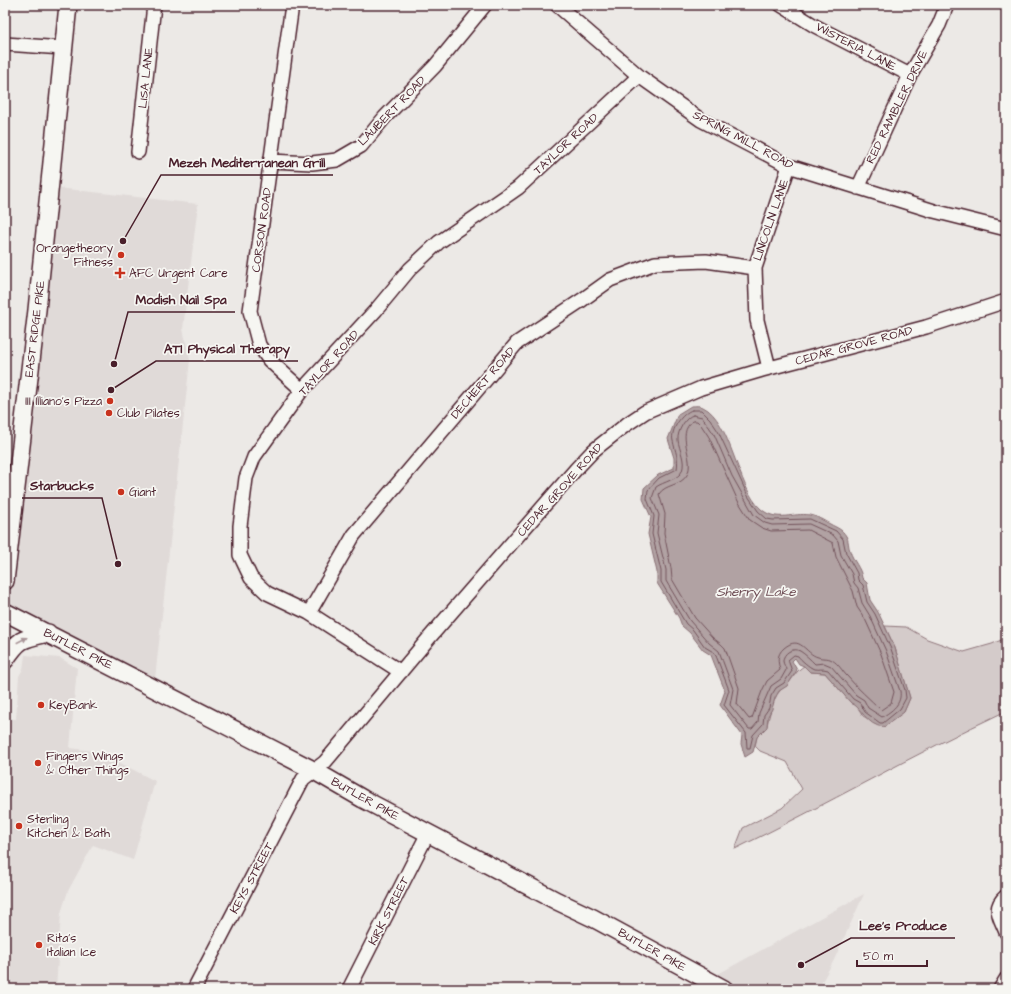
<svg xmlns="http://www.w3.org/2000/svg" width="1011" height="994" viewBox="0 0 1011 994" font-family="'Architects Daughter',sans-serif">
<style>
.built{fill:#e0dad8}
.green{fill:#d4cbca;stroke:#8f757a}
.water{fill:#b1a2a3;stroke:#886e73}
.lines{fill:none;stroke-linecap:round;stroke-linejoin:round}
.shore{stroke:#73535b;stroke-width:1}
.minor-casing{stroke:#4a1f2b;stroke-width:16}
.major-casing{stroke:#4a1f2b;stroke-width:20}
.minor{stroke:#f6f6f2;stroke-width:13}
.major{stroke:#f6f6f2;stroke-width:17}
.oneway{fill:#a99598}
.poi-dot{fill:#c8321e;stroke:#f6f6f2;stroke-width:1.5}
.labels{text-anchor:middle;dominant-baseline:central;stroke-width:3.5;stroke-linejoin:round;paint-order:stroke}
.street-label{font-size:12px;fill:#4a1f2b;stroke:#f6f6f2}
.poi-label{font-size:12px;fill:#4a1f2b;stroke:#f6f6f2;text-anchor:start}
.water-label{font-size:13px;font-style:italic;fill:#6e4d55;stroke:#f6f6f2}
.leader{fill:none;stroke:#4a1f2b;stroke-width:1.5}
.callout-dot{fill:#4a1f2b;stroke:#f6f6f2;stroke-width:1.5}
.callout-label{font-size:13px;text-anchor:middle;font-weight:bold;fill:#4a1f2b;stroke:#f6f6f2;stroke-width:3.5;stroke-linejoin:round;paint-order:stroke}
</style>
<rect width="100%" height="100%" fill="#ece9e6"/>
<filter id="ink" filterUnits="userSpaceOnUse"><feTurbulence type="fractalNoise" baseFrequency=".025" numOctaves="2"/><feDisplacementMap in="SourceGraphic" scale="8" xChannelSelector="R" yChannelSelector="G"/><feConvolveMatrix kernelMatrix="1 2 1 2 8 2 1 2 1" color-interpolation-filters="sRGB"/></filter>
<g filter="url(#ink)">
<path class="built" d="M49,187l149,17 -15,125 7,31 -36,328 -149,-76v-31z
M25,655l35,3 17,10 -7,80 29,4 56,29 -22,79 -40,-15 -25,46 -7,22 -5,76h-51v-234l3,-11 1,-25h7l3,-43 4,-7z
M864,894l-30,66 -16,29h-94l-17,-9z"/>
<path class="green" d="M885,626l21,1 21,12 37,13 28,-8 14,-6v73c-92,43 -180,94 -271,138l8,-21 39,-20 20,-19 -15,-27 -27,-11 -5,-5 2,-9 10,-11c1,-7 7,-29 12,-34 2,-4 7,-5 9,-8 6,-7 8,-13 16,-18l6,6 15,1 26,30 6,3 6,10 21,11 20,-15 6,-14 -15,-50z"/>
<path class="water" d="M691,406c4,0 9,-1 12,1 28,13 34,81 58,102 16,14 32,3 49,6 7,1 14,6 20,9 7,4 12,5 16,12 3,4 2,10 4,15 3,10 11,17 12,27l5,5 3,17 8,12 17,36 15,50 -6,14 -20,15c-18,-1 -23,-21 -33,-24l-26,-30 -15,-1 -6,-6 -5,-2 -4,-6 -3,3 5,9 -10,16 -8,5 -4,7 -3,11 -4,7 -1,11 -10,10 -4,15 -8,5 -4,-13 1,-9 -22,-30 5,-14 -14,-36 -8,-5 -13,-17 -8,-7 -3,-8 -22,-35v-11l-9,-38 3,-17 -8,-18 1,-11 14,-13 16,-7v-10l-6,-19 10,-25z"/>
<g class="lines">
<path class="shore" d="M692,410h9l9,9 8,12 30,65 10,15 9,8 6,1 37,-1 26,12 7,8 3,14 11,20 1,7 5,5 4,17 8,12 16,35 14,41 1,8 -6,11 -17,14h-3l-15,-11 -5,-9 -7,-4 -25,-29c-6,-2 -9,0 -14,-1 -5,-2 -13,-9 -16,-13l-4,-1 -6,5 4,11 -8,12 -8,5 -5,8 -2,12 -5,7 -1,9 -10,11 -3,13h-3l-1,-15 -22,-28 5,-15 -14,-37 -10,-6 -12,-17 -7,-6 -25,-42v-11l-9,-37 2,-18 -7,-17 1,-9 11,-12 18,-9c2,-11 -2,-18 -4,-28 -3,-11 9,-28 19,-31z
M693,415l9,2 12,17 18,42 22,39 11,8 7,2 37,-1 24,11 5,6 3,14 11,19 2,9 4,5 4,15 8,13 16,35 14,40c2,13 -8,20 -18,26l-14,-9 -4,-8 -8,-5 -25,-29 -7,-3 -9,1c-4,-4 -10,-10 -15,-13 -7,-4 -17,2 -17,10 0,3 3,6 3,9l-5,9 -10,7 -12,27 -1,9 -6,7h-3l-19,-24 3,-16 -14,-38 -10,-8 -19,-22 -24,-40v-11l-9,-37 2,-18 -7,-17 4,-11c7,-5 23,-8 26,-16 4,-11 -3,-21 -4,-31 -1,-8 7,-23 15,-25z
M693,421h4l4,4 8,12 29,64 12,19 12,8 9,3 37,-1 25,13 3,14 17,34 4,16 8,12 16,35 13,38 -3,11 -10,7c-11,-11 -24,-22 -34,-34 -5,-5 -8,-12 -15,-16 -5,-3 -9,-1 -14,-3 -13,-3 -17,-23 -34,-9 -8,7 -6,14 -4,22l-13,11 -5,10 -10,27 -3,1 -12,-15 2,-16 -14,-40 -4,-4 -8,-6 -18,-20 -23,-39 -1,-11 -7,-35 1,-19 -6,-20c6,-10 22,-8 28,-19 9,-17 -13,-41 6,-54z"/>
<g class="minor-casing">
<path id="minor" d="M292,5l-42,306 9,34 10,15 33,30
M557,5l82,71 62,44 88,46 145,45 72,18
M781,5l34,21 95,49
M5,44l58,4
M138,152l16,-147
M270,161l42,2 25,-3 24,-14 24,-29 50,-51 50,-61
M858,188l52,-113 29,-50 8,-20
M769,368l-12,-48 -2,-52 34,-102
M309,613l45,-78 163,-192 65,-43 28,-20 45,-17 51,-2 49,7
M401,672l-92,-59 -42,-20 -16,-15 -11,-23v-29l6,-48 8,-21 48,-67 74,-80 34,-41 29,-27 79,-54 121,-112
M1006,896c-14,12 -6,21 0,36
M194,989l109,-210 22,-17 104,-124 147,-169 18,-19 33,-26 18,-12 56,-24 61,-18 164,-43 80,-26
M349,989l79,-156
M1000,989l6,-10"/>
</g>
<g class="major-casing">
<path id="major" d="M5,581l32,-271 31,-305
M5,612l308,158 50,29 194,102 36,17 131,71
M5,660c15,-22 17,-21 43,-27"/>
</g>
<use href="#minor" class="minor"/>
<use href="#major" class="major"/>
</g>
<defs><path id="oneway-solid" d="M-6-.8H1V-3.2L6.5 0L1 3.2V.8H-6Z"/></defs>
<use class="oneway" href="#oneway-solid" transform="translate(22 640) rotate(-27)"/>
</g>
<g class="poi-dot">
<circle cx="121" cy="255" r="4"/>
<path d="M118 267h4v4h4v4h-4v4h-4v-4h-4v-4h4z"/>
<circle cx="110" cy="401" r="4"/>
<circle cx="109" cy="413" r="4"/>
<circle cx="121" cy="492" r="4"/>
<circle cx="41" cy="705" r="4"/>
<circle cx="38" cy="763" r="4"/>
<circle cx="19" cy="826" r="4"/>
<circle cx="39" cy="945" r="4"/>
</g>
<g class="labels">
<g class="street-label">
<text transform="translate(856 47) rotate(28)">WISTERIA LANE</text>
<text transform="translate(146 78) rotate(-84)">LISA LANE</text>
<text transform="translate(897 107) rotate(-64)">RED RAMBLER DRIVE</text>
<text transform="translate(392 111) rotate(-46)">LAUBERT ROAD</text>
<text transform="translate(743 140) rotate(28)">SPRING MILL ROAD</text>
<text transform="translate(566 144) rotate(-43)">TAYLOR ROAD</text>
<text transform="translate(771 220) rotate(-71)">LINCOLN LANE</text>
<text transform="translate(262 230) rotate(-82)">CORSON ROAD</text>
<text transform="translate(35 329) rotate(-83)">EAST RIDGE PIKE</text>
<text transform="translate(854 346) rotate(-15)">CEDAR GROVE ROAD</text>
<text transform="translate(329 363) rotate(-48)">TAYLOR ROAD</text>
<text transform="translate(483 383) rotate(-49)">DECHERT ROAD</text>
<text transform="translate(560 490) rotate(-48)">CEDAR GROVE ROAD</text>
<text transform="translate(78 649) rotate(27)">BUTLER PIKE</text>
<text transform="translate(365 799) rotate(29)">BUTLER PIKE</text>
<text transform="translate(252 878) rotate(-62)">KEYS STREET</text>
<text transform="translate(389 911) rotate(-63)">KIRK STREET</text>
<text transform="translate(652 950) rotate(29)">BUTLER PIKE</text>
</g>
<g class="poi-label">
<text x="113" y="248" text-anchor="end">Orangetheory<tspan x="113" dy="14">Fitness</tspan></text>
<text x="129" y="273">AFC Urgent Care</text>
<text x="102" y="401" text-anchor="end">III Illiano's Pizza</text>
<text x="117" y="413">Club Pilates</text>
<text x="129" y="492">Giant</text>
<text x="49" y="705">KeyBank</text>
<text x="46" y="756">Fingers Wings<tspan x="46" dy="14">&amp; Other Things</tspan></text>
<text x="27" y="819">Sterling<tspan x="27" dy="14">Kitchen &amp; Bath</tspan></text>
<text x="47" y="938">Rita's<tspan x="47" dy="14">Italian Ice</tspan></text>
</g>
<g class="water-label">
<text x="756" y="592">Sherry Lake</text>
</g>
</g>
<path class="leader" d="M123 241L161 175H333M114 364L128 312H235M111 390L156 361H298M118 564L102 498H22M801 965L851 938H955"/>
<g class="callout-dot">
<circle cx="123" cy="241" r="4"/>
<circle cx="114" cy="364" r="4"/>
<circle cx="111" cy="390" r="4"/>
<circle cx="118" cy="564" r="4"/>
<circle cx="801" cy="965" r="4"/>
</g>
<g class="callout-label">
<text x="247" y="167">Mezeh Mediterranean Grill</text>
<text x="181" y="304">Modish Nail Spa</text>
<text x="227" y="353">ATI Physical Therapy</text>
<text x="62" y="490">Starbucks</text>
<text x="903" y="930">Lee's Produce</text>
</g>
<rect width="1011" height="994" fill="none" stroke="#f6f6f2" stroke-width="20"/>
<rect x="10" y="10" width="991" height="974" fill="none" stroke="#4a1f2b" stroke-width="1.5" filter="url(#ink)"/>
<path d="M857 960v6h70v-6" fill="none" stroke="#4a1f2b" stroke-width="2"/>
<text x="863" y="960" font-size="12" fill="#4a1f2b" stroke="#f6f6f2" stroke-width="3" paint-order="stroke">50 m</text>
</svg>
